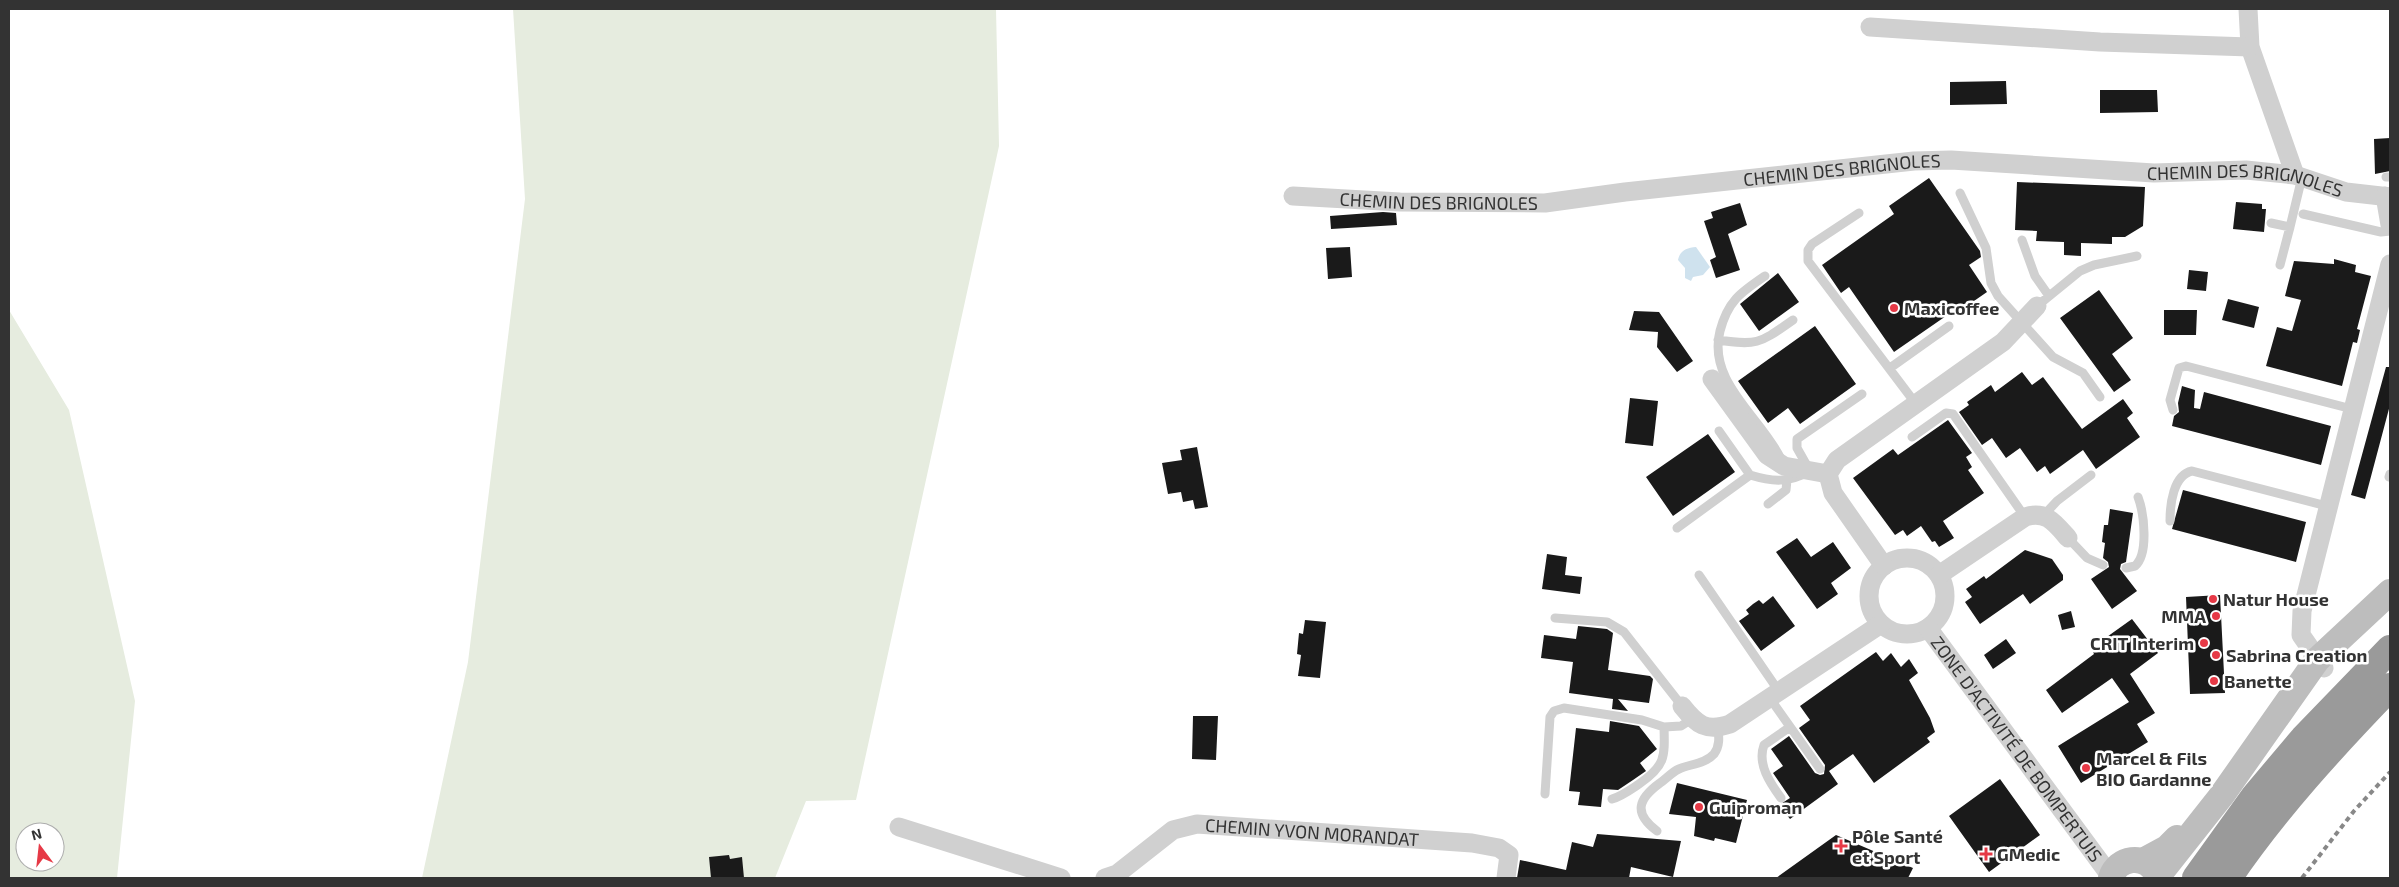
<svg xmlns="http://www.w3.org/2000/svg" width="2399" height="887" viewBox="0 0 2399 887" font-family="'Exo 2',sans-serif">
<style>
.green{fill:#e6ecdf;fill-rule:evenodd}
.water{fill:#cfe2ee}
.building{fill:#1a1a1a}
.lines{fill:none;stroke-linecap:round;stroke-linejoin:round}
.lane{stroke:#d0d0d0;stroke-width:9}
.street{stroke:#d0d0d0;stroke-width:19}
.secondary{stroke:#bdbdbd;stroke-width:26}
.highway{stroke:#9a9a9a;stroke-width:28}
.rail{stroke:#888;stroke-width:4;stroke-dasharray:5 4;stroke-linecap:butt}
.poi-dot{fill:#e63946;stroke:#fff;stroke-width:2}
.labels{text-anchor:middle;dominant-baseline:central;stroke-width:5;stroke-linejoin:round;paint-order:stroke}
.street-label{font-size:18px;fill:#333;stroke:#fff}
.poi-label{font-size:18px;font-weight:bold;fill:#333;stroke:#fff;text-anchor:start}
</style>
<rect width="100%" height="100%" fill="#fff"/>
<path class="green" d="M513,9h483l3,137 -143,654 -50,1 -31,77h-353l46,-216 57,-463z
M9,310l60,100 66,291 -18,177h-108zM25,832h30v30h-30z"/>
<path class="water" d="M1696,247l14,20 -7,8 -10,2 -2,4 -6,-3v-10l-7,-8c2,-10 9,-12 18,-13z"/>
<path class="building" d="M2006,81l1,23 -57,1v-23z
M2100,90h57l1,22 -58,1z
M2390,138v33l-15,3 -1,-35z
M1929,178l51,73 1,6 -12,8 18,27 -26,18 -2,-3 -65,45 -45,-65 -8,6 -19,-28 72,-51 -5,-8z
M2017,182l128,5 -2,39 -18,11h-13v7l-31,-1v13l-17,-1v-13l-28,-1 1,-10 -22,-1z
M2236,202l26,2v5h4l-2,23 -31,-3z
M1740,203l7,22 -19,9 12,36 -24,8 -6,-18 6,-3 -12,-36 9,-3 -2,-6z
M1383,212l13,1 1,12 -66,4 -1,-13z
M1350,247l2,30 -24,2 -2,-31z
M2334,259l22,6 -1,7 16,4 -14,53 3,1 -3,13 -4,-1 -11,44 -76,-20 11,-39 15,4 9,-31 -16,-4 9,-35 40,3z
M2189,270l19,2 -2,19 -19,-2z
M1778,273l21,29 -40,29 -19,-27z
M2099,290l34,48 -21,16 19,26 -17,12 -54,-74z
M2228,299l31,8 -5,21 -32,-8z
M2164,310h33l-1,25h-32z
M1634,311l25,1 34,49 -16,11 -20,-25 1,-15 -29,-2z
M1815,326l41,58 -56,40 -12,-16 -20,15 -30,-42z
M2386,367h4v38l-25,94 -14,-4z
M2022,372l10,13 11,-8 39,52 41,-30 10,14 -6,5 13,19 -44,32 -13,-19 -33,24 -5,-8 -8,6 -17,-24 -14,10 -14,-20 -10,7 -23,-33 10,-7 -2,-3 24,-17 4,7z
M2182,386l13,4 -1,18 6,1 4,-17 127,34 -10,39 -149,-39 2,-10 5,-4 -1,-9z
M1630,398l28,3 -5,45 -28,-3z
M1948,420l24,33 -6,4 6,10 -4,3 16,23 -41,28 11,17 -15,9 -4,-6 -3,1 -11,-16 -14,10 -4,-6 -8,5 -42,-57 40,-29 5,6z
M1708,434l27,38 -62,44 -27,-39z
M1197,447l11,60 -13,2 -2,-9 -10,2 -2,-10 -13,2 -6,-31 20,-3 -2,-10z
M2183,490l123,32 -10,40 -124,-33z
M2110,509l23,4 -7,49 -5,2 -1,5 17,22 -25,18 -21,-30 18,-12 -1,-5 -5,-4 2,-15 -3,-1 2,-17h4z
M1797,538l14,19 22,-15 18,26 -20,15 7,11 -21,15 -41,-57z
M2025,550l27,9 11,16v5l-33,24 -7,-10 -43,30 -15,-22 7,-5 -6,-8 18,-13 2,3z
M1547,554l20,3 -2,18 17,2 -2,17 -38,-5z
M2220,595l5,98 -35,1 -4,-97z
M1773,596l22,30 -34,25 -22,-30 10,-7 -3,-4 7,-6 6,-4 4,4z
M2071,611l4,16 -13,3 -4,-15z
M2132,619l26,34 -28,21 25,39 -18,11 11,18 -67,41 -23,-37 71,-44 -17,-24 -50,35 -16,-23 48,-36 -1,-2 14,-10 -3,-3z
M1305,620l21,2 -6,56 -22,-2 3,-21 -4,-1 2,-21 4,1z
M1578,626l29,3 6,4 -5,37 42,6 3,3 -4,24 -31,-4 10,12 -16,-2 1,-10 -44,-6 4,-31 -32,-4 3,-23 32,4z
M2006,639l10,14 -23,16 -9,-14z
M1876,652l7,9 8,-8 10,14 8,-8 9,14 -9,7 21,38 5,14 -8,6 3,4 -56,41 -21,-29 -24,17 9,13 -48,35 -11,-14 11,-7 -17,-25 10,-7 -12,-17 18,-13 26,37 5,2 4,-1 1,-9 -26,-37 11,-8 -10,-14z
M1193,716h25l-2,44 -24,-1z
M1610,721l29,5 18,23 -17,14 6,8 -13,9 -15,10 -15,-1 -2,18 -23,-2 2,-13 -11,-1 7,-63 33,4z
M2000,779l40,56 -51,37 -40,-56z
M1677,783l70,17 -11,43 -21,-5 -1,3 -20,-5 2,-19 -27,-3z
M1597,834l84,7 -8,36 -42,-10 -2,11h-112l3,-18 46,10 6,-28 21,5z
M1836,835l77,33 -5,10h-132z
M729,855l1,4 12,-2 2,21h-33l-2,-21z"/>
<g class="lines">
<path class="lane" d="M2386,177h4
M1960,193l26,55 5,35 7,13 55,61 30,16 17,24
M1859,213l-47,31 -4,6v11l108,143
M2303,214l78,18 9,-1
M2271,223l19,4 12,-50
M2022,240l13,36 14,20
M2280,265l10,-38
M1765,276c-25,17 -37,25 -45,55 -13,51 41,86 61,128
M2037,306l43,-35 14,-6 43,-9
M1718,340c40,6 42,3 75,-20
M1890,368l59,-42
M2173,410l-3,-10 9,-32 7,-2 166,43
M1719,431l31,44
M1912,437l34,-24 7,1 72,103
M2389,477l1,-3
M1768,504l18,-14 1,-10
M2044,515l13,-14 34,-26
M2170,521c0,-16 3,-46 22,-50l135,35
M1677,528l73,-53c23,7 38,8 60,-4l-13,-23v-9l65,-45
M2068,538l19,20 16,7
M2126,568l9,-2c14,-12 9,-53 3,-69
M1699,575l79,115
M1555,618l52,4 17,10 58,74
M1769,697l51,72
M1545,794l5,-77 4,-6 10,-3 78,12 22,7 17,-1 11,-7
M1781,798c-11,-15 -24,-34 -17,-53l26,-18
M1612,799c10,-3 18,-9 27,-15 26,-18 26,-26 25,-57
M1657,831c-24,-18 -19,-32 3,-48 6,-4 12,-11 19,-14 11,-5 26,-5 35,-15 6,-8 5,-17 4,-26"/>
<g class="street">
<path d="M2248,9l2,38 45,128"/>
<path d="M1870,27l230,15 150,5"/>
<path id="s1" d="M1293,196l107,6 145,1 80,-11 289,-31 37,-1 203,13 92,-3 49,5 51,17 44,5"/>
<path d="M2385,196l5,29"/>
<path d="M1712,379l55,76 17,11 44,8"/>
<circle cx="1907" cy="596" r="38"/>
<path d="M1884,566l-51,-73 -5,-19 9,-14 166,-118 34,-36"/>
<path d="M1939,575l86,-58c21,-7 30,6 43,21"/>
<path id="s2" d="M1928,628l178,242"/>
<path d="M2324,668l-23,-33 1,-24 88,-347"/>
<path d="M1682,706c15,19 24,26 48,18l151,-100"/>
<path d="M899,827l162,51"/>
<path id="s3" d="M1105,878l12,-4 56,-44 24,-6 275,19 27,5 10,7 -3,23"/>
</g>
<path class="secondary" d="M2143,861l24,-13 10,-10
M2158,876l64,-81 95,-135 73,-68
M2111,878c6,-21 34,-25 45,-5"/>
<path class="highway" d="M2196,878l59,-82 49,-58 86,-89
M2228,878c47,-69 104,-131 162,-191"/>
<path class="rail" d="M2302,878l52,-67 36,-39"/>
</g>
<g class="poi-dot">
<circle cx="1894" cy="308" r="5"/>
<circle cx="2213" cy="599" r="5"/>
<circle cx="2216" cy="616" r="5"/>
<circle cx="2204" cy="643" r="5"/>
<circle cx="2216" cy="655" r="5"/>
<circle cx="2214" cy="681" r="5"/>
<circle cx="2086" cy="768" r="5"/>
<circle cx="1699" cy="807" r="5"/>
<path d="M1838.5 838.5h5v5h5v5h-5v5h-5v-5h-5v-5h5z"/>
<path d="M1983.5 846.5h5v5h5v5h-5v5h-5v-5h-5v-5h5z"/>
</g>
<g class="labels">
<g class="street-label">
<text stroke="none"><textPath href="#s1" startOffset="551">CHEMIN DES BRIGNOLES</textPath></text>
<text stroke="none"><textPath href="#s1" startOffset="956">CHEMIN DES BRIGNOLES</textPath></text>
<text stroke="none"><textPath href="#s1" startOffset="146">CHEMIN DES BRIGNOLES</textPath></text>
<text stroke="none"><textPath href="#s2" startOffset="150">ZONE D'ACTIVITÉ DE BOMPERTUIS</textPath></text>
<text stroke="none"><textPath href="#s3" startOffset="224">CHEMIN YVON MORANDAT</textPath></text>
</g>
<g class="poi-label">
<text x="1904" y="308">Maxicoffee</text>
<text x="2223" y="599">Natur House</text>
<text x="2206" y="616" text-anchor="end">MMA</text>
<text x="2194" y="643" text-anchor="end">CRIT Interim</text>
<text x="2226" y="655">Sabrina Creation</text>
<text x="2224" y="681">Banette</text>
<text x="2096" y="758">Marcel &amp; Fils<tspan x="2096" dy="21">BIO Gardanne</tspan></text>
<text x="1709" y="807">Guiproman</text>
<text x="1852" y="836">Pôle Santé<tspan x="1852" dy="21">et Sport</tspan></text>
<text x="1997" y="854">GMedic</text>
</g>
</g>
<rect width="2399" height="887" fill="none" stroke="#333333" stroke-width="20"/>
<g transform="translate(40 847) rotate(345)"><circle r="24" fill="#ffffff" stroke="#adadad"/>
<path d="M0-4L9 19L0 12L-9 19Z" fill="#e63946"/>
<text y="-8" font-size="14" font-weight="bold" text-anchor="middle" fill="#333333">N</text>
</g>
</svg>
